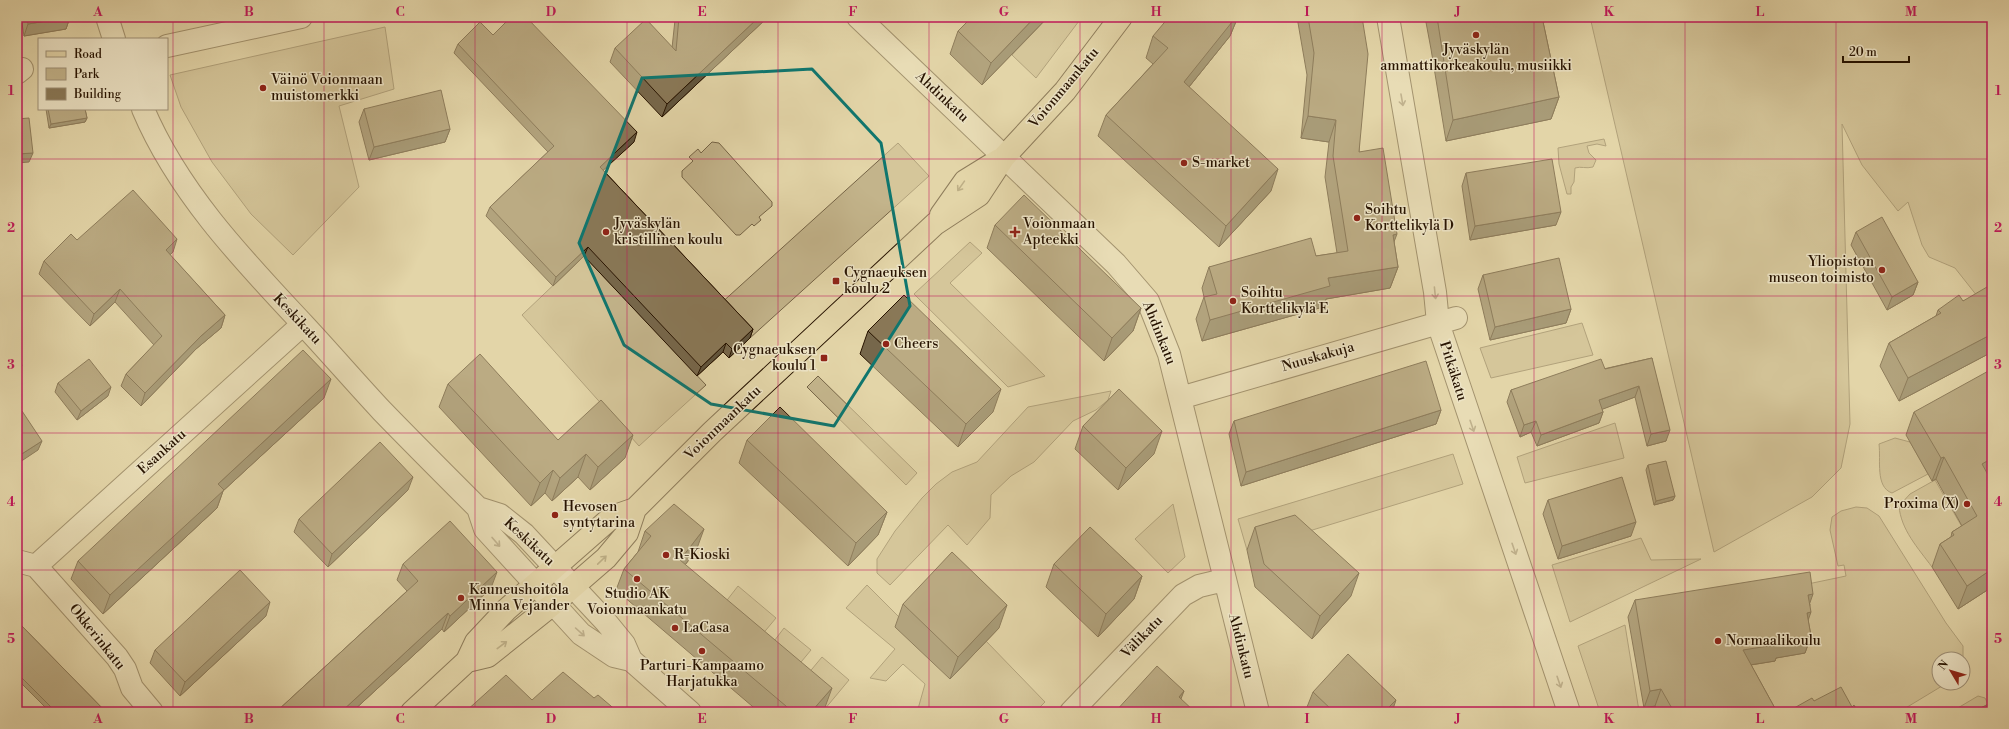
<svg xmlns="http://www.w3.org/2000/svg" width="2009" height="729" viewBox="0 0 2009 729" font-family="'Libre Bodoni',serif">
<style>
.green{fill:#c3b48b;stroke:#756446}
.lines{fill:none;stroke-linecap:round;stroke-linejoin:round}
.minor-casing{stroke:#56442a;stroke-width:24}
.major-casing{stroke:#271300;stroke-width:24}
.minor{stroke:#ede4c6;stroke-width:22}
.major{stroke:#e3d5a8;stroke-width:22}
.wall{fill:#76674b;stroke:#271300}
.shaded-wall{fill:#60543d;stroke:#271300}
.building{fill:#897857;stroke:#271300}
.oneway{stroke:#94866d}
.oneway2{stroke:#8e7e5c}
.marked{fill:none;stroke:#0f766e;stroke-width:3;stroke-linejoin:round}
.grid{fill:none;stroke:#c2185b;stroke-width:1;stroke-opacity:0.55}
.poi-dot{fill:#8f2418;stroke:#ede4c6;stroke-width:1.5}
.labels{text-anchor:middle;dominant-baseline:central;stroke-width:3;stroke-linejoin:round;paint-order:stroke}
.poi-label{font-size:14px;fill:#271300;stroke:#ede4c6;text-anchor:start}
.street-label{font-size:14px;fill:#271300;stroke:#ede4c6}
.neatline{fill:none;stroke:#c2185b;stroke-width:1.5}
.grid-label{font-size:13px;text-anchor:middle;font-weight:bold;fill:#c2185b}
</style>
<rect width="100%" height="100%" fill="#e3d5a8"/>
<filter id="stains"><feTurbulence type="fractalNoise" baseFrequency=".005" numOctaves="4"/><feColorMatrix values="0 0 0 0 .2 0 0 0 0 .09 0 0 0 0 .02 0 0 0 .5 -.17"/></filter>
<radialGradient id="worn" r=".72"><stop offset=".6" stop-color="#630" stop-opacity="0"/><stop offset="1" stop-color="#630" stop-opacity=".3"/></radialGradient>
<path class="green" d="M1048,17h34l-46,61 -24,-23z
M1590,17h43l-3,2 6,-2h356v317l-7,-28 -30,-38 -26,-11 -7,-12 -14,-43 -10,9 -36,-46 -20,-41 8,300 -9,44 -29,29 -98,55z
M385,27l9,62 -55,17 20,81 -66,68 -42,-41 -39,-52 -31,-55 -11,-32z
M1604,139l2,7 -9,-2 -10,2 2,7 7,7 -3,7c-7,2 -12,-1 -18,1l-1,14 -3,5v7h-4l-8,-30 -1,-16z
M712,142l7,1 53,59v4l-13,11 2,3 -7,6 -2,-2 -12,11h-4l-54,-58v-6l11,-10 -4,-4 9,-8 3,4z
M898,143l31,33 -179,162 -31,-33z
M970,242l12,11 -32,30 95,93 -37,11 -94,-93z
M584,256l122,129 -67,61 -117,-131z
M1582,323l11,32 -102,23 -11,-30z
M818,376l99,97 -11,12 -99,-98z
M1111,391l-3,9 -12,10 -23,11 -39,41 -23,14 -20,19 -1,23 -23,27 -19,-20 -58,60 -13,-12v-14l18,-28 27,-33 14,-14 16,-12 25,-10 51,-55z
M1615,423l9,35 -99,25 -8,-26z
M1895,438l15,4 18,32 -36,19c-17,-6 -11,-33 -13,-49z
M1453,454l10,30 -216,66 -9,-31z
M1935,480l35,61 -38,26c-14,-19 -31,-37 -33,-61l11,-12z
M1173,504l12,53 -17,16 -33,-34z
M1856,507l11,1 12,8 67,107 17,23v15v-2h-24v24h8l-48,29h-138l-23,-48 37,-3 28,-76 43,-9 -2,-11 -6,1 -8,-36 2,-13 9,-6z
M1641,538l10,22 50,-1 -131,63 -18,-57z
M867,585l35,35 48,59 36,-38 59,61 -10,10h-113l-4,-3 7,-25 -22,-20 -17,17 -16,-3 25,-29 -49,-41z
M738,586l38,32 -25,30 -37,-31z
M1625,625l14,86 -39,1 -22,-66z
M784,628l27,22 -24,29 -25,-22z
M822,657l27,23 -25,30 -27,-23z
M1978,696l7,2 7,14h-41z"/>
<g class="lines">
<g class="minor-casing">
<path id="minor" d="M107,17l7,22
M858,17l258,247 32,37 21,53 89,358
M1388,17l47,275 3,31 131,389
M167,46l134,-29
M17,73l5,-4
M143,109c35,83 99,150 160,215 27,29 52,58 79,87 32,33 64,65 96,97l7,21 96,105 33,22 17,4
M1180,398l276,-80
M478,508l22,7 24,19 82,88 18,22 7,16 59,52
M17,561l19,5
M36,566l267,-242
M36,566l81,91 8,12 7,19 20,24
M1071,712l112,-117 16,-9 25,-6"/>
</g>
<g class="major-casing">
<path id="major" d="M941,215l24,-34 34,-21
M467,661l21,-5 65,-52 53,-46 21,-25 8,-24 77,-77 223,-208 44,-29 25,-38 61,-66 56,-74
M412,712l55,-51 9,-19 30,-32 106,-93 23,-8"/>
</g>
<use href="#minor" class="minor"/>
<use href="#major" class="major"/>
</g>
<path class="wall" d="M21,17h49l-4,12 -42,7z
M676,17h92l-106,100 -52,-55 5,-14h57l3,-28z
M972,17h76l-66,68 -32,-31 8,-23z
M1297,17h65l-3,135 35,90 4,25 -8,21 -64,11 -3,8 -121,34 -6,-22 8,-22 -2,-9 7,-21 107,-11 21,-3 -12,-76 4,-35 -28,-4 6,-63z
M1425,17h144l-26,5 16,75 -8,22 -105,22 -15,-92z
M1237,19l-7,17 -41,51 82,104 -52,56 -121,-111 8,-21 47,-51 -7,-6 7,-22z
M493,35l141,107 -31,28 150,159 -3,9 -21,20 -6,-6 -26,24 -113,-120 -31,30 -67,-70 4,-9 58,-55 -94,-99 4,-9z
M46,109h39l2,9 -2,4 -36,6z
M364,109l86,20 -5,13 -76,18 -10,-38z
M1466,173l90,52 -86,15 -8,-54z
M995,225l146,83 -8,23 -29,30 -117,-113z
M1856,232l62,50 -5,13 -26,15 -36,-65z
M77,240l96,12 -3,3 55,60 -4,13 -25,21 -55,57 -20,-20 5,-12 28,-29 -39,-43 -25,24 -51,-52 5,-13z
M1483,275l88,34 -5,14 -76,17 -12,-51z
M1992,296v56l-93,49 -19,-35 9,-23 47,-27 2,-6 25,-9z
M868,331l125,81 -35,35 -98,-93z
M1652,358l14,83 -19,5 -12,-49 -33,12 1,3 -4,11 -62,23 -6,-14 -11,5 -13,-35 4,-12z
M58,383l50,13 -31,24 -22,-28z
M448,384l110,56 67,18 -35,32 -12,-13 -26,24 -7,-8 -14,13 -92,-99z
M324,398l-101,93 -6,17 -114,106 -32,-35 7,-18z
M1441,410l-5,14 -195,62 -12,-52 5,-13z
M1914,412l76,66 2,109 -34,22 -26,-42 8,-23 11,-7 1,-5 10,-6 -26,-47 -4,2 -26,-46z
M1083,426l71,28 -36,36 -43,-41z
M747,440l140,72 -9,23 -30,31 -109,-103z
M1648,465l27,31 -2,4 -19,5 -8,-35z
M408,490l-80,77 -34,-35 5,-13z
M1548,500l83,36 -73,23 -15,-45z
M1255,527l96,69 -39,43 -57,-52 -8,-37z
M645,531l51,20 -11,14 139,145 -2,2h-63l-143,-122 8,-21 14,-17z
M403,564l88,24 -47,44 -2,-3 -90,83h-76l131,-121 -10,-11z
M1054,564l88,12 -8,23 -36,38 -52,-50z
M1635,600l175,4 -2,16 3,16 -6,17 -29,5 -1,3 -24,4 26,47h-119l-3,-6 -11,2 -16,-91z
M903,604l96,24 -49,51 -55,-52z
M266,616l-86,80 -30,-33 5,-13z
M17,621l89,91h-56l-33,-33z
M1313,692l79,20h-87z"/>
<path class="shaded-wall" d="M70,17l-4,12 -42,7 4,-12z
M759,17h9l-106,100 5,-13z
M1035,17h13l-66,68 9,-22z
M1231,17h7l-1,2 -7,17 -54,67 8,-21z
M1534,17h35l-37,7z
M1559,97l-8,22 -105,22 7,-21z
M1308,116l28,4 -7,22 -28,-4z
M87,118l-2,4 -36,6 2,-4z
M450,129l-5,13 -76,18 5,-13z
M637,132l-3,10 -37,34 3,-9z
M33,153l-4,9 -12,1v-9z
M1278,169l-7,22 -52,56 7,-21z
M1561,212l-5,13 -86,15 5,-14z
M1397,234l-8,21 4,-20z
M177,239l-4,13 -12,11 5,-13z
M588,247l-4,9 -31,30 3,-9z
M1398,267l-8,21 -64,11 -3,8 -121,34 8,-21 118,-42z
M1918,282l-5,13 -26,15 5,-13z
M120,289l-5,13 -25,24 4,-12z
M1141,308l-8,23 -29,30 8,-23z
M1571,309l-5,14 -76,17 5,-13z
M225,315l-4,13 -25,21 -55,57 4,-13 56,-57z
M753,329l-3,9 -21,20 3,-9z
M1992,334v18l-93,49 9,-23z
M726,343l-3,9 -26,24 4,-9z
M22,365l-2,5 -3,2v-3z
M331,379l-7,19 -101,93 -6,17 -114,106 7,-19 108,-111z
M1639,386l-4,11 -40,15 4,-12z
M111,387l-3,9 -31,24 4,-9z
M1001,389l-8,23 -35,35 8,-23z
M1441,410l-5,14 -195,62 5,-14z
M1603,412l-4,11 -62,23 4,-11z
M1536,421l-5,11 -11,5 4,-12z
M1670,430l-4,11 -19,5 4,-12z
M1162,431l-8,23 -36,36 8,-22z
M633,435l-8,23 -35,32 8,-23z
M42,441l-4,9 -21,14v-7z
M586,454l-8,23 -26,24 8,-23z
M1944,457l-8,22 -4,2 9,-23z
M1992,458v19l-18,10 8,-23z
M553,470l-8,23 -14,13 9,-23z
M413,477l-5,13 -80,77 4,-13z
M1675,496l-2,4 -19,5 2,-4z
M887,512l-9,23 -30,31 8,-23z
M1636,522l-5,14 -73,23 4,-13z
M704,529l-8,22 -24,30 8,-21z
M1992,569v18l-34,22 9,-23z
M497,572l-6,16 -47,44 6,-16z
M1359,573l-8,23 -39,43 8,-23z
M1142,576l-8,23 -36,38 8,-23z
M1813,594l-6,17 1,-16z
M270,602l-4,14 -86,80 5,-14z
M1007,605l-8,23 -49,51 8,-22z
M1811,612l-6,17 2,-16z
M448,613l-6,16 -90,83h-11z
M1811,636l-6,17 -29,5 -1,3 -38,6 6,-17 38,-9z
M832,688l-8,22 -2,2h-11z
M1661,689l-6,17 -11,2 6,-17z
M1184,691l-8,21 3,-15z
M1396,700l-4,12h-8z"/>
<path class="building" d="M27,17h43l-42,7z
M511,17h15l111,115 -37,35 153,162 -21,20 -6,-6 -25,24 -113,-120 -32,30 -66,-70 64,-61 -96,-102 22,-22 13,13z
M679,17h80l-92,87 -52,-56 31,-29 30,32z
M972,17h63l-44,46 -33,-32z
M1169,17h67l-52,65 94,87 -52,57 -120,-111 62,-67 -15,-12z
M1308,17h54l6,37 -9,98 24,-4 14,86 -4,1 5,32 -70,11 2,8 -120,34 -6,-23 13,-3 -8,-27 102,-29 5,18 32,-5 -15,-95 3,-36 -28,-4 6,-63z
M1437,17h105l17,80 -106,23z
M441,90l9,39 -76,18 -10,-38z
M48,109h37l2,9 -36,6z
M29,118l4,35 -16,1v-35z
M1552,159l9,53 -86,14 -9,-53z
M133,190l44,49 -11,11 59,65 -24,21 -56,57 -19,-19 36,-38 -42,-47 -26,25 -50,-53 27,-27 6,6z
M1024,195l117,113 -29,30 -117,-113z
M1882,217l36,65 -26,15 -36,-65z
M1559,258l12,51 -76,18 -12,-52z
M1987,287l5,9v38l-84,44 -19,-35 52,-30 -3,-3 21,-15 4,6z
M904,295l97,94 -35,35 -98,-93z
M303,350l28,29 -113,105 6,6 -114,105 -32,-34z
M480,354l78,86 43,-40 32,35 -35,32 -12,-13 -26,24 -7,-8 -13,13 -92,-99z
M17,358l5,7 -5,4z
M1652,358l18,72 -19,4 -12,-48 -40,14 4,12 -62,23 -5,-14 -12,4 -13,-35 90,-31 4,10z
M89,359l22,28 -30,24 -23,-28z
M1426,361l15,49 -195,62 -12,-51z
M1992,369v89l-10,6 10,18v87l-25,17 -27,-42 14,-9 -2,-3 25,-16 -33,-59 -3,1 -27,-46z
M1119,389l43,42 -36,37 -43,-42z
M780,407l107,105 -31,31 -109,-103z
M22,411l20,30 -25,16v-43z
M380,442l33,35 -81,77 -33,-35z
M1666,461l9,35 -19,5 -8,-36z
M1622,477l14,45 -74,24 -14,-46z
M674,504l30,25 -24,31 152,128 -21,24h-18l-169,-143 27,-33 -6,-5z
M1295,515l64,58 -39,43 -56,-52 -9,-37z
M450,521l47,51 -47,44 -2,-3 -107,99h-65l142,-131 -15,-17z
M1090,527l52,49 -36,38 -52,-50z
M952,552l55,53 -49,52 -55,-53z
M240,570l30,32 -85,80 -30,-32z
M1810,572l3,22 -5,1 3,17 -4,1 4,23 -30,5v3l-38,6 34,62h-103l-13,-23 -11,2 -15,-91z
M17,621l89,91h-52l1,-1 -38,-38z
M1348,654l48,46 -12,12h-50l-21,-20z
M1157,666l27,25 -5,6 16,15h-80z
M563,672l31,26 4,-3 20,17h-153l41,-37 26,25z
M1841,687l11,20 2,-2 4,7h-71l25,-14 2,3z
M1992,702v10h-19z"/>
<defs><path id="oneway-shaft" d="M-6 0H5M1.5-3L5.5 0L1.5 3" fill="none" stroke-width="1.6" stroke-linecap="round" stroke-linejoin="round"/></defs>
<g class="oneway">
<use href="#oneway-shaft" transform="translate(1402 100) rotate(80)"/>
<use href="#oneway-shaft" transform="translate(1435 293) rotate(84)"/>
<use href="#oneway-shaft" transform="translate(1472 426) rotate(71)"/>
<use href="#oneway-shaft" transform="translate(496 542) rotate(49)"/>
<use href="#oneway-shaft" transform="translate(1514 549) rotate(71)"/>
<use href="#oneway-shaft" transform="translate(580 632) rotate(42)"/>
<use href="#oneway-shaft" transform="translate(1559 682) rotate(71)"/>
</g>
<g class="oneway2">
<use href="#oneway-shaft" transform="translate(961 186) rotate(125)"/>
<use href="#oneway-shaft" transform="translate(602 560) rotate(-44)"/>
<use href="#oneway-shaft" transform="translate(502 645) rotate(-37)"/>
</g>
<path d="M0 0H2009V729H0ZM812,69l69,74 29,163 -76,120 -123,-22 -87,-59 -45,-102 63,-165z" fill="#e3d5a8" fill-opacity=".55" fill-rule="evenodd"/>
<path class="marked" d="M812,69l69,74 29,163 -76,120 -123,-22 -87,-59 -45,-102 63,-165z"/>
<path class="grid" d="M173,17v695M324,17v695M475,17v695M627,17v695M778,17v695M929,17v695M1080,17v695M1231,17v695M1382,17v695M1534,17v695M1685,17v695M1836,17v695M17,159h1975M17,296h1975M17,433h1975M17,570h1975"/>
<g class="poi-dot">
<circle cx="1476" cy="35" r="4"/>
<circle cx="263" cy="88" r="4"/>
<circle cx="1184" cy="163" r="4"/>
<circle cx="1357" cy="218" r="4"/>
<circle cx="606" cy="232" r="4"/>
<path d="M1013 226h4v4h4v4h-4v4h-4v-4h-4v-4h4z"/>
<circle cx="1882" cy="270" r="4"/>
<rect x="832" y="277" width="8" height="8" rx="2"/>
<circle cx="1233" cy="301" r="4"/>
<circle cx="886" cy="344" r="4"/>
<rect x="820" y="354" width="8" height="8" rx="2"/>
<circle cx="1967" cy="504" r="4"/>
<circle cx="555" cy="515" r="4"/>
<circle cx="666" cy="555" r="4"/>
<circle cx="637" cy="579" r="4"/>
<circle cx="461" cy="598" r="4"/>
<circle cx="675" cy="628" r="4"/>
<circle cx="1718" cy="641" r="4"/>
<circle cx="702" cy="651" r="4"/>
</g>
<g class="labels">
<g class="poi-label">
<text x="1476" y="50" text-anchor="middle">Jyväskylän<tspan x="1476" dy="16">ammattikorkeakoulu, musiikki</tspan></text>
<text x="271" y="80">Väinö Voionmaan<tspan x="271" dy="16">muistomerkki</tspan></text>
<text x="1192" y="163">S-market</text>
<text x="1365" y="210">Soihtu<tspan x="1365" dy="16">Korttelikylä D</tspan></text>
<text x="614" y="224">Jyväskylän<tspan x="614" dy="16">kristillinen koulu</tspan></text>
<text x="1023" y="224">Voionmaan<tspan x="1023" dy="16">Apteekki</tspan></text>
<text x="1874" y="262" text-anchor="end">Yliopiston<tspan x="1874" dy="16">museon toimisto</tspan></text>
<text x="844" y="273">Cygnaeuksen<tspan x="844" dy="16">koulu 2</tspan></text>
<text x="1241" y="293">Soihtu<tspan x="1241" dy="16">Korttelikylä E</tspan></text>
<text x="894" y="344">Cheers</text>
<text x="816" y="350" text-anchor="end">Cygnaeuksen<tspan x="816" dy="16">koulu 1</tspan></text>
<text x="1959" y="504" text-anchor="end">Proxima (X)</text>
<text x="563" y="507">Hevosen<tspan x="563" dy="16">syntytarina</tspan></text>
<text x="674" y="555">R-Kioski</text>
<text x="469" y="590">Kauneushoitola<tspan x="469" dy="16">Minna Vejander</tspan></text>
<text x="637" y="594" text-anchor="middle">Studio AK<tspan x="637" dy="16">Voionmaankatu</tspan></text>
<text x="683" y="628">LaCasa</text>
<text x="1726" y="641">Normaalikoulu</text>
<text x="702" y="666" text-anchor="middle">Parturi-Kampaamo<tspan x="702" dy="16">Harjatukka</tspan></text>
</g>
<g class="street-label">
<text transform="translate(1064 88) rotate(-50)">Voionmaankatu</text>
<text transform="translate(942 97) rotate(43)">Ahdinkatu</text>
<text transform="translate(297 319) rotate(47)">Keskikatu</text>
<text transform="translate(1159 333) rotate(68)">Ahdinkatu</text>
<text transform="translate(1318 357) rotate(-16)">Nuuskakuja</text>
<text transform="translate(1453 371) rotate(72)">Pitkäkatu</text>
<text transform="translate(723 423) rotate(-44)">Voionmaankatu</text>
<text transform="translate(162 452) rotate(-42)">Esankatu</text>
<text transform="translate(529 542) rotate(43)">Keskikatu</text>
<text transform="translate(97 637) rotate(51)">Okkerinkatu</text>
<text transform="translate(1142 637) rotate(-46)">Välikatu</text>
<text transform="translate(1241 646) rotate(76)">Ahdinkatu</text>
</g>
</g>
<rect width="2009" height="729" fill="none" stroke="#e3d5a8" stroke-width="44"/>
<rect x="38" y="38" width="130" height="72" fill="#ede4c6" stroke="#9e9077"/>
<rect x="46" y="51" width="20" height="6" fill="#e3d5a8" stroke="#9e9077"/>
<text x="74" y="58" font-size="12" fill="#271300">Road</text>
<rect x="46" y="68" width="20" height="12" fill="#c3b48b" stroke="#9e9077"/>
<text x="74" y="78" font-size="12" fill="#271300">Park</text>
<rect x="46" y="88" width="20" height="12" fill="#897857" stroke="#9e9077"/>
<text x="74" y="98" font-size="12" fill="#271300">Building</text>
<g transform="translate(1951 671) rotate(308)"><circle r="19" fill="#ede4c6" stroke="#9e9077"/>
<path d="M0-3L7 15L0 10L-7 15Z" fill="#8f2418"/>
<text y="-6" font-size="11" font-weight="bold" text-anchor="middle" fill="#271300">N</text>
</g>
<path d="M1843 56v6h66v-6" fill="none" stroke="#271300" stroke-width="2"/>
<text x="1849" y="56" font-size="12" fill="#271300" stroke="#ede4c6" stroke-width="3" paint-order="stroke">20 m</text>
<rect x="22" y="22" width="1965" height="685" class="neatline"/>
<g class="grid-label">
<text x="98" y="16">A</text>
<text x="249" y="16">B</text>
<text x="400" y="16">C</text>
<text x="551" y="16">D</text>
<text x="702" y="16">E</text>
<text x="853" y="16">F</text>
<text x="1004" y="16">G</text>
<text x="1156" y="16">H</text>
<text x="1307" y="16">I</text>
<text x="1458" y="16">J</text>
<text x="1609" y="16">K</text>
<text x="1760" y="16">L</text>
<text x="1911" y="16">M</text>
<text x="11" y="95">1</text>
<text x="1998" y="95">1</text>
<text x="11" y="232">2</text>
<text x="1998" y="232">2</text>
<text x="11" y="369">3</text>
<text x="1998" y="369">3</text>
<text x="11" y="506">4</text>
<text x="1998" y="506">4</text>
<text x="11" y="643">5</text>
<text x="1998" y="643">5</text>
<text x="98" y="723">A</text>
<text x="249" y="723">B</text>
<text x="400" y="723">C</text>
<text x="551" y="723">D</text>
<text x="702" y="723">E</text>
<text x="853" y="723">F</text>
<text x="1004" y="723">G</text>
<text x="1156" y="723">H</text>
<text x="1307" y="723">I</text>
<text x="1458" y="723">J</text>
<text x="1609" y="723">K</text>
<text x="1760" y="723">L</text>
<text x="1911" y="723">M</text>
</g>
<rect width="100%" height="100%" filter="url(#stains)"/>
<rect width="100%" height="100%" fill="url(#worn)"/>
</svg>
